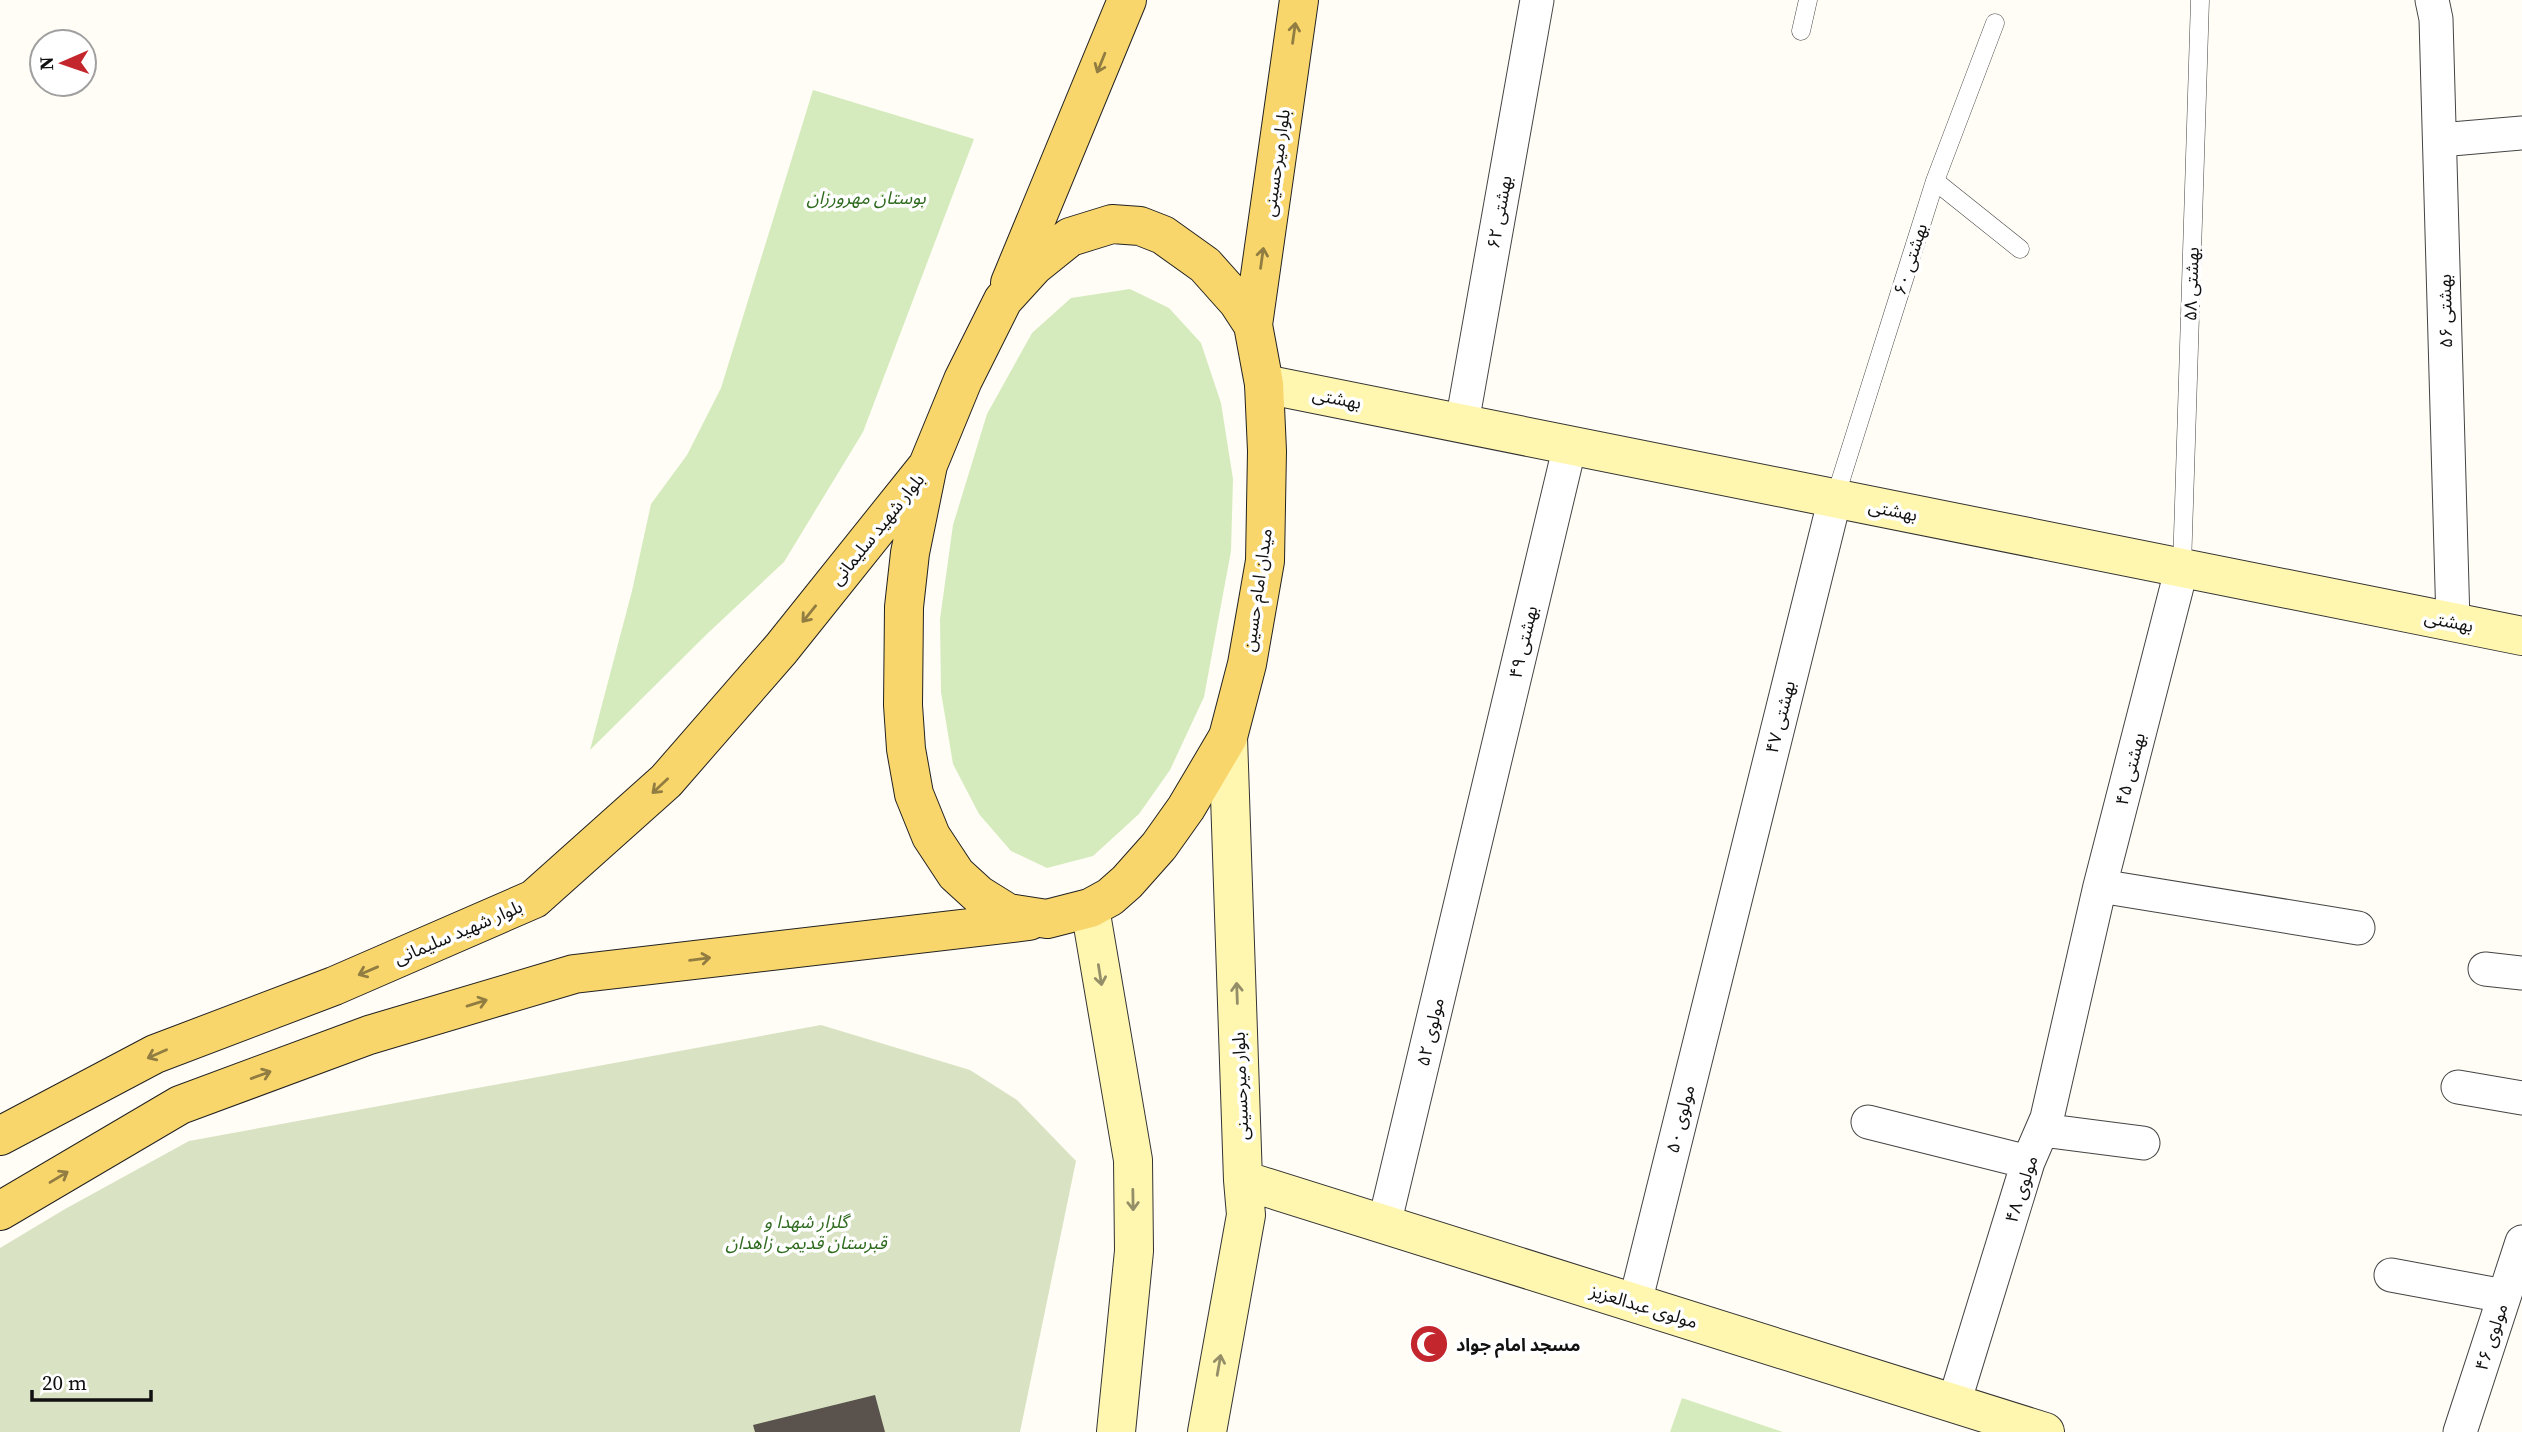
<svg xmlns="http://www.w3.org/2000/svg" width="2522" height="1432" viewBox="0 0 2522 1432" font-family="'Source Serif 4','Noto Sans Arabic',serif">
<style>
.green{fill:#d5ebbd}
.cemetery{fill:#d9e3c4}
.building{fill:#5a524d}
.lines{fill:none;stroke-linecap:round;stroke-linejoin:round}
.lane-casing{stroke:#444;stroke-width:19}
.street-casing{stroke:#444;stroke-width:35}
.secondary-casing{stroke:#333;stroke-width:40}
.primary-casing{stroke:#222;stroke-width:40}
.lane{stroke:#fff;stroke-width:18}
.street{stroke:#fff;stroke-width:33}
.secondary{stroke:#fff6b0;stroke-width:38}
.primary{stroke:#f9d66b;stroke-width:38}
.oneway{stroke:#917d42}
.oneway2{stroke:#948f68}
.labels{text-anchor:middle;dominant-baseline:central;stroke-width:7;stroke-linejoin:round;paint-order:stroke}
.street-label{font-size:18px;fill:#111;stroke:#fff}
.park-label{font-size:18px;font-style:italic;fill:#2f6b1f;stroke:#fff}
.poi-label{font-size:18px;font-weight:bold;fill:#111;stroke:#fff;text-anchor:start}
</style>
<rect width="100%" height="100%" fill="#fffdf5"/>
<path class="green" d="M813,90l161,49 -111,293 -79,130 -76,71 -118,117 42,-159 19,-87 36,-49 34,-67z
M1130,289l39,19 32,35 20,60 12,76 -2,72 -27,146 -34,73 -31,44 -46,42 -46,12 -36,-17 -32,-37 -26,-50 -12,-72 -1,-73 13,-94 34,-111 45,-81 39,-35z
M1682,1398l101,34h-113z"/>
<path class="cemetery" d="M821,1025l149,45 47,30 59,61 -56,271h-1020v-184l65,-39 124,-68z"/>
<path class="building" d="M875,1395l10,37h-130l-2,-7z"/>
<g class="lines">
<g class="lane-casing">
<path id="lane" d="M1801,31l7,-31
M1935,181l85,68
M1835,498l100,-317 60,-158
M2182,567l18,-567"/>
</g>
<g class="street-casing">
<path id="street" d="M2432,0l4,19 17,603
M2440,140l82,-7
M1462,423l75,-423
M2100,886l258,42
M2485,969l37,4
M2458,1087l64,11
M1868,1122l160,40
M2042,1130l101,13
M1384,1225l186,-780
M2391,1275l113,21
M1635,1303l200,-805
M1954,1403l74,-241 19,-44 53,-232 82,-319
M2460,1432l62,-190"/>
</g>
<g class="secondary-casing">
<path id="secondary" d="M1264,384l1258,252
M1090,908l43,252 1,91 -18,181
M1243,1180l802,252
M1207,1432l39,-217 -3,-35 -15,-443"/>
</g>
<g class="primary-casing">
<path id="primary" d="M1112,224l28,2 23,9 42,30 33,37 15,23 11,59 3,67 -2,110 -18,103 -19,73 -42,71 -27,38 -32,36 -17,15 -20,11 -43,11 -39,-6 -29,-18 -23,-21 -25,-38 -17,-42 -8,-45 -3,-44 1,-98 6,-54 18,-88 35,-85 40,-80 31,-34 36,-29z
M1010,283l117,-283
M1253,325l46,-325
M0,1136l155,-82 179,-68 200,-87 132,-118 115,-132 144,-180
M0,1211l180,-106 189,-70 205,-61 455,-53"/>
</g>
<use href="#lane" class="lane"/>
<use href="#street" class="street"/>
<use href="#secondary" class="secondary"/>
<use href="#primary" class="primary"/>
</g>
<defs><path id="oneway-shaft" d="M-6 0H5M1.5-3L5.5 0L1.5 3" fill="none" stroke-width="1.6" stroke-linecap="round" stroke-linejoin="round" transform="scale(1.75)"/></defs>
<g class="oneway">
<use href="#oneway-shaft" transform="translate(1294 33) rotate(-82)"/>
<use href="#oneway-shaft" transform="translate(1101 63) rotate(112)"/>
<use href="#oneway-shaft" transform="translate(1262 258) rotate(-82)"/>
<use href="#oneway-shaft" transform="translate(809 614) rotate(129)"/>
<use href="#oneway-shaft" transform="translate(660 786) rotate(137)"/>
<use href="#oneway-shaft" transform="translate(700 959) rotate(-7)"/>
<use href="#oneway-shaft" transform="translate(368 971) rotate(157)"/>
<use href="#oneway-shaft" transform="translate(477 1003) rotate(-17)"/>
<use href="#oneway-shaft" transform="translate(157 1054) rotate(156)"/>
<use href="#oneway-shaft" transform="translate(261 1075) rotate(-20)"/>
<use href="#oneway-shaft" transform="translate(59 1177) rotate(-31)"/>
</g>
<g class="oneway2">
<use href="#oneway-shaft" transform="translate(1100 975) rotate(81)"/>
<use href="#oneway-shaft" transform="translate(1237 993) rotate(-92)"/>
<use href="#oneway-shaft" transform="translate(1133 1200) rotate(89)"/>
<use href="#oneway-shaft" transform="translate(1219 1365) rotate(-80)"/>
</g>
<defs>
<g id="mosque-disc" transform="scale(2.0125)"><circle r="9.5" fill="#c4262e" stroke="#fff"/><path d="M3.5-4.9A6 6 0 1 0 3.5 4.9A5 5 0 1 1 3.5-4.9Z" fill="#fff"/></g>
</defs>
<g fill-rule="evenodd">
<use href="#mosque-disc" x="1429" y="1344"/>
</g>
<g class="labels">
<g class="street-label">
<text transform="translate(1276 163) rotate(-82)">بلوار میرحسینی</text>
<text transform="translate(1499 212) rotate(-80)">بهشتی ۶۲</text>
<text transform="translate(1910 259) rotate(-72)">بهشتی ۶۰</text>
<text transform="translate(2191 284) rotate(-88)">بهشتی ۵۸</text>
<text transform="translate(2445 311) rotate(-91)">بهشتی ۵۶</text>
<text transform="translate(1337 398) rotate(11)">بهشتی</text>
<text transform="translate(1893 510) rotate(11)">بهشتی</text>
<text transform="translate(877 529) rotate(-51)">بلوار شهید سلیمانی</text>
<text transform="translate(1257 590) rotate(-82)">میدان امام حسین</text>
<text transform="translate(2449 621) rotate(11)">بهشتی</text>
<text transform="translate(1523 642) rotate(-77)">بهشتی ۴۹</text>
<text transform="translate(1780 717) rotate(-76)">بهشتی ۴۷</text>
<text transform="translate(2130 769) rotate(-76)">بهشتی ۴۵</text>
<text transform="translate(458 932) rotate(-23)">بلوار شهید سلیمانی</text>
<text transform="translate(1430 1032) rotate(-77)">مولوی ۵۲</text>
<text transform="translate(1240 1086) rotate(-92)">بلوار میرحسینی</text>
<text transform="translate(1680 1119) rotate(-76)">مولوی ۵۰</text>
<text transform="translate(2021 1189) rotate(-72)">مولوی ۴۸</text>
<text transform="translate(1644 1306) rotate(17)">مولوی عبدالعزیز</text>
<text transform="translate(2491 1337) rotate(-72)">مولوی ۴۶</text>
</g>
<g class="park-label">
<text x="866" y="197">بوستان مهرورزان</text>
<text x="806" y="1221">گلزار شهدا و<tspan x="806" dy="21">قبرستان قدیمی زاهدان</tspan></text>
</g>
<g class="poi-label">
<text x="1456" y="1344">مسجد امام جواد</text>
</g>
</g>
<g transform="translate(63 63) rotate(268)"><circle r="33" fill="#ffffff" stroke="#a0a0a0" stroke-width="2"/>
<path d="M0-5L12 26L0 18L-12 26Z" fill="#c4262e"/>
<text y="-10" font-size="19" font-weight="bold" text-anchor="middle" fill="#111111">N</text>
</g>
<path d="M32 1390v10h119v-10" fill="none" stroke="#111111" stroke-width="3.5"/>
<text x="42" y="1390" font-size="21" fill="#111111" stroke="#ffffff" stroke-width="5" paint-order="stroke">20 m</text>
</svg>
